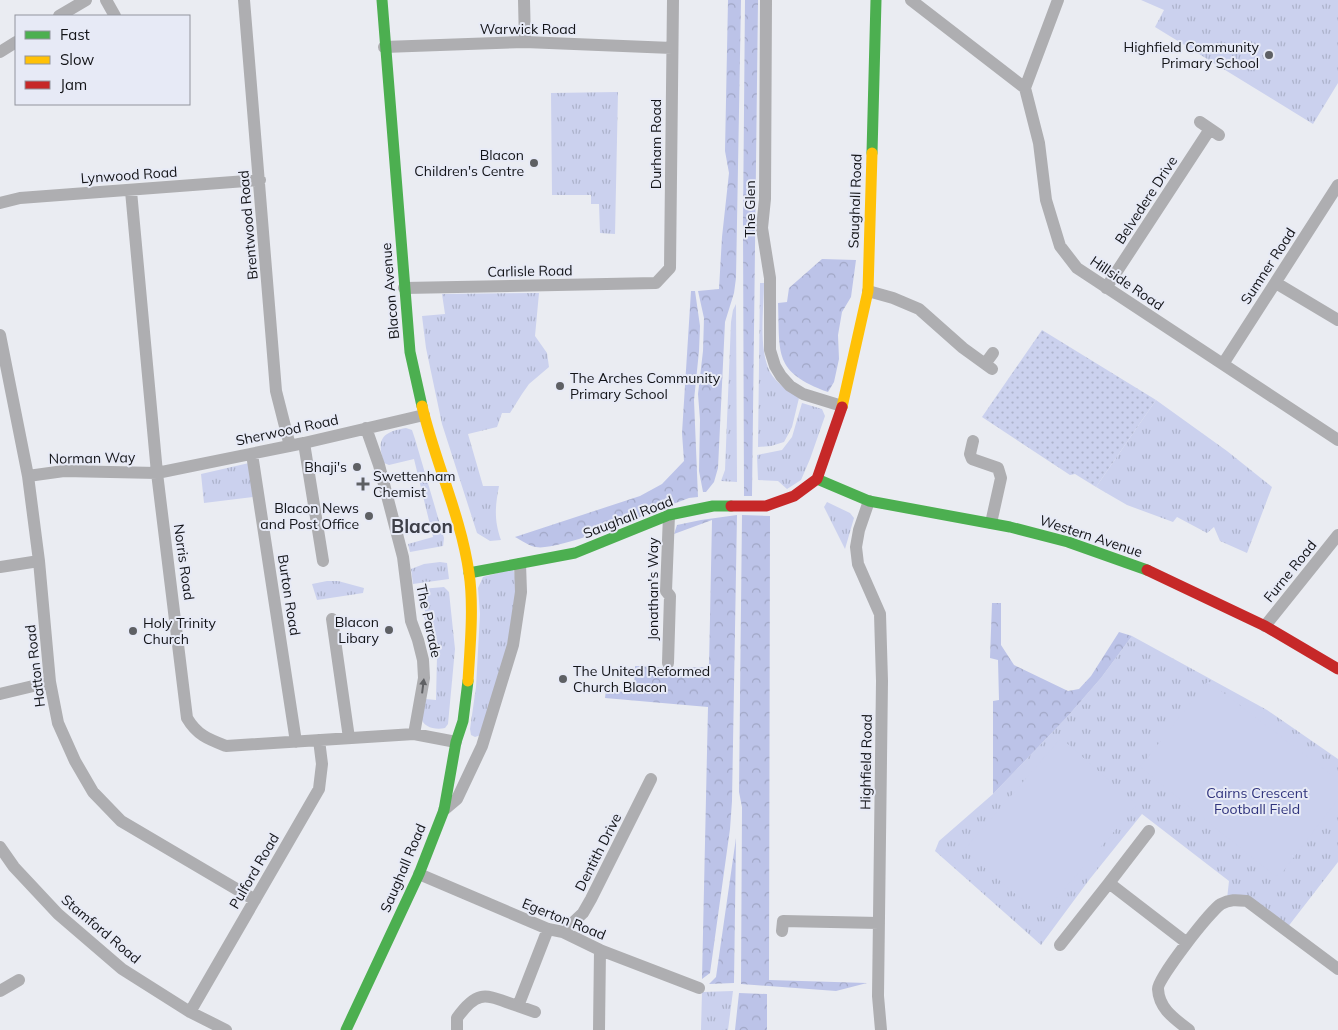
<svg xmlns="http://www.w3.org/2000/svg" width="1338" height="1030" viewBox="0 0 1338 1030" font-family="Mulish,sans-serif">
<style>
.grass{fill:url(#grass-tufts)}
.forest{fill:url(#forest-crowns)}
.garden{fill:url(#garden-dots)}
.pitch{fill:#cbd1ee}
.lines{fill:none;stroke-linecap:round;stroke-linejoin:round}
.street{stroke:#aeaeb1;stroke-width:12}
.fast{stroke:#4caf50;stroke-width:11}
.slow{stroke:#ffc107;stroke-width:11}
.jam{stroke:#c62828;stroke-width:11}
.oneway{fill:#606164}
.poi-dot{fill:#5e6064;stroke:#e7eaf6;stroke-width:2}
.labels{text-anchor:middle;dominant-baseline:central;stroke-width:4;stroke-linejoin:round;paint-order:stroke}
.street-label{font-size:14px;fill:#131418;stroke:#e7eaf6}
.poi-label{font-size:14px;fill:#131418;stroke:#e7eaf6;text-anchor:end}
.park-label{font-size:14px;fill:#30347d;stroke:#e7eaf6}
.district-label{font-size:19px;font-weight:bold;fill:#3d3f48;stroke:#e7eaf6}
</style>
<defs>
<pattern id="grass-tufts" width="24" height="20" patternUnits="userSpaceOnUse" patternTransform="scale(1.25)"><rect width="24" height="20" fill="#cbd1ee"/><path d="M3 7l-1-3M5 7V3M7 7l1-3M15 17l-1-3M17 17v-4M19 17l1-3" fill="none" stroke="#adb3cb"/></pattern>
<pattern id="forest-crowns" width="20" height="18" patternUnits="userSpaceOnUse" patternTransform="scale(1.25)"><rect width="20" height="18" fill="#bcc3e8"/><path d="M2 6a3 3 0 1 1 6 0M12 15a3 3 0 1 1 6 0" fill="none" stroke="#a1a7c6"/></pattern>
<pattern id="garden-dots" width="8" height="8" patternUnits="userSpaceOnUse" patternTransform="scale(1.25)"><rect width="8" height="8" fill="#cbd1ee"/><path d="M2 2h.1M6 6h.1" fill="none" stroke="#adb3cb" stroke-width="1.8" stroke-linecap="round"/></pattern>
</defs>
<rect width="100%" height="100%" fill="#eaecf2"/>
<path class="grass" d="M1141,0h197v83l-25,41 -158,-97 9,-17z
M618,92l-3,142 -15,-1 -1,-29h-8v-9h-39l-1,-102z
M760,283h4c0,26 -6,65 6,89 6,11 19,19 29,26l-7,29 -8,15 -13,4 -13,1z
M539,293l-4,43 12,17 2,14 -20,17 -7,10 -12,19h-8l-5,14 -29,7 15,52h16c-4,21 -5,34 2,54l-11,1 -13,-8 -35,-109 -16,-76 -4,-32 23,-2 -3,-20z
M736,304l1,178 -16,-1 4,-11 6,-148 2,-12z
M1156,400l71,51 45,36 -25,66 -27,-12 -6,-14 -7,6 -30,-16 -4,5 -46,-17 -31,-18z
M802,403l20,6 3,7 -15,43 -9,21 -14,9 -9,-8 -20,-1 -1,-25 25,-5 10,-13z
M406,428l6,2 3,9 29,99 -1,8 -33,6 -2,-8 25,-7 -19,-78 -25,6 -5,-2c-8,-24 -2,-31 22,-35z
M249,463l4,34 -49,6 -3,-29z
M827,502l23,11 4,5 -9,31 -21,-42z
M440,562l7,1 2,16 -36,5 -2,-15 13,-5z
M513,569c13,35 -21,129 -32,166l-6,2 -4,-2 -1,-6 6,-42 4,-73 -2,-26 5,-11z
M327,581h11l26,7 -1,5 -46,7 -5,-16z
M444,587l5,5 6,57 -7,75 -3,4c-9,2 -23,0 -24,-12 0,-5 3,-12 4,-17l11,1 1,-44 -13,-39 2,-1 -5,-27z
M1132,636l135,74 71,49v103l-51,66 -14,-11 -46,-18 2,-18 -87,-67 -53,66 -48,65 -106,-94 4,-10 54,-47 75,-78 33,-38z
M733,991l-5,39h-27l1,-38z"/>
<path class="forest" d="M728,0h13l-5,278 -2,15 -9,29 -7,146 -4,14 -8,10h-3l-4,-21 1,-51 -2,-26 5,-43 1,-33 -6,-27 21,-2 3,-52 7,-64 -4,-22z
M745,0h13l-6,496h-8l-1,-274z
M822,259l34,1 -5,37 -9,15 -4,23 1,24 -5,23 -6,10c-55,-20 -48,-38 -50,-89l9,-1 2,-14z
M691,291h4l5,35 -1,25 -5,49 4,97 -9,1c-28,10 -130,54 -153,49 -7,-1 -15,-7 -21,-10l125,-41 22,-12 22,-23 -2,-28z
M737,515l-5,286 -2,28 -20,144 -8,6 6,-272 -103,-9 1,-8 28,3 1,-27 44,2 30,-1 3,-147 -38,14 3,-9 24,-5z
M742,515l28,1 -1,464 98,3 -31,8 -95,-7 1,-177 -3,-15z
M992,603h9v42l13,20 54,26 11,-2 12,-13 28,-44 13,4 -31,42 -33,38 -75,78v-93l6,-1 -1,-40 -8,-2z
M736,838l-2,145 -25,1 7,-7z
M739,993l28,1v36h-32z"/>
<path class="garden" d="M1042,330l114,70 -60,87 -21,-13 -5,1 -88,-58z"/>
<path class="pitch" d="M1208,681l130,99v19l-56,74 -7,3 -135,-109z
M1061,738l76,67 -96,111 -77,-66z"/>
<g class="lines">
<path class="street" d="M106,0l9,16
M244,0l32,391 14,55
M524,0l1,42
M766,0l-1,199 -3,29 8,50v72l5,16 6,10 9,10 13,8 39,12
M911,0l114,88 14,55 7,57 14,46 17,22 261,172
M59,16l27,-16
M384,47l141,-5 147,6
M0,52l16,-10
M1025,88l33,-88
M1200,122l19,13
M131,191l26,282 30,245c10,17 21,21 39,28l188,-12 42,8
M0,203l20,-5 240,-18
M1276,283l62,37
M404,288l252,-5 14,-15 3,-268
M1106,288l104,-159
M868,291l25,7 26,11 44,39 29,21
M0,335l28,141 11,85 11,121 8,41 17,38 18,31 28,29 134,79
M985,364l8,-11
M1223,364l115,-179
M366,428l13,37 24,92 8,64 7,19 5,20 1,18 -10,56
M973,441l-3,13 2,5 26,9 3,10 -10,45
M304,443l19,118
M252,454l44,288
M28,476l36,-5 93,2 147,-30 120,-28
M869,501l-10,29 -3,17 2,17 22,50 2,67 -4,315 3,34
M0,567l39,-6
M332,619l17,119
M1265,626l73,-91
M668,663l2,-67 -4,-5 3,-76
M0,694l50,-12
M444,810l13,-11 25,-53 31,-101 8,-53 -1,-28
M1149,831l-40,52 78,60
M0,847l14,20 44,47 64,55 68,43 36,18
M419,874l129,55 15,3 37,18 99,38
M782,931l1,-10 96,2
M563,932l20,-19 8,-14 60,-120
M1060,945l49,-62
M0,991l19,-11
M518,1006l17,6
M190,1012l129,-223 3,-25 -3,-24
M457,1030v-12c22,-31 30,-22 61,-12l30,-77
M599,1030l1,-80
M1189,1030c-14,-11 -30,-21 -31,-41 -1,-10 53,-79 63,-85 9,-5 16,-4 26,-3l91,68"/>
<path class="fast" d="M382,0l28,352 12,54
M872,153l4,-153
M817,479l52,22 141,26 58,15 79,28
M469,573l106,-20 94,-38 44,-9h18
M346,1030l73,-156 25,-64 12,-68 7,-21 5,-40"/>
<path class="slow" d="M422,406c13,56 39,110 47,167 5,33 1,74 -1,108
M842,407l26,-116 4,-138"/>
<path class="jam" d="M731,506h35l28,-10 23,-17 25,-72
M1147,570l118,56 73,43"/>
</g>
<defs><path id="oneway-solid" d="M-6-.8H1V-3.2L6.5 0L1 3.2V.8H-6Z" transform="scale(1.25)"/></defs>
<use class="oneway" href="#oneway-solid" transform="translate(423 686) rotate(-83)"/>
<g class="poi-dot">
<circle cx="1269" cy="55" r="5"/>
<circle cx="534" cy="163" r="5"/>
<circle cx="560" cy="386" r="5"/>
<circle cx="357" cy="467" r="5"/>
<path d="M360.5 476.5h5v5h5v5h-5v5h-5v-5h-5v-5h5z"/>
<circle cx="369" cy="516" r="5"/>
<circle cx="389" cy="630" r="5"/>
<circle cx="133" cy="631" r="5"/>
<circle cx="563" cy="679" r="5"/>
</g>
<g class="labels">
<g class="street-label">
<text x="528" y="29">Warwick Road</text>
<text transform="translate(656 144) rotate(-90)">Durham Road</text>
<text transform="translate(129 175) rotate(-4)">Lynwood Road</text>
<text transform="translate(1146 200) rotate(-57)">Belvedere Drive</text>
<text transform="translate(855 201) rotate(-88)">Saughall Road</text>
<text transform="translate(750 209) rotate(-90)">The Glen</text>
<text transform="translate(248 225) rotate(-95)">Brentwood Road</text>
<text transform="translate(1268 266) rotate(-57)">Sumner Road</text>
<text transform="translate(530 271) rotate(-1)">Carlisle Road</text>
<text transform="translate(1127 283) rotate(34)">Hillside Road</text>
<text transform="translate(390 291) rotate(-95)">Blacon Avenue</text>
<text transform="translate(287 430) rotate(-12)">Sherwood Road</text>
<text transform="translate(92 458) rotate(-1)">Norman Way</text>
<text transform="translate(628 517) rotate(-21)">Saughall Road</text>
<text transform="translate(1091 536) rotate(18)">Western Avenue</text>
<text transform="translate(184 562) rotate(82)">Norris Road</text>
<text transform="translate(1290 571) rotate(-51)">Furne Road</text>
<text transform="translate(653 589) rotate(-90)">Jonathan's Way</text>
<text transform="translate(289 595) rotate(81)">Burton Road</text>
<text transform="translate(429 621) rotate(78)">The Parade</text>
<text transform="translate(35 666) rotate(-97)">Hatton Road</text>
<text transform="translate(866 762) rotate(-89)">Highfield Road</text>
<text transform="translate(598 852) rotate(-63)">Dentith Drive</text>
<text transform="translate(403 868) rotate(-67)">Saughall Road</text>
<text transform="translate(254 871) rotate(-60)">Pulford Road</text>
<text transform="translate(564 919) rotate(22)">Egerton Road</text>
<text transform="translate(101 929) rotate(40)">Stamford Road</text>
</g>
<g class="poi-label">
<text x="1259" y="47">Highfield Community<tspan x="1259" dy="16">Primary School</tspan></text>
<text x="524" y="155">Blacon<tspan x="524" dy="16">Children's Centre</tspan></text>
<text x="570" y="378" text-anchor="start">The Arches Community<tspan x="570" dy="16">Primary School</tspan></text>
<text x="347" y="467">Bhaji's</text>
<text x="373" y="476" text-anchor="start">Swettenham<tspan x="373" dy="16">Chemist</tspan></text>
<text x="359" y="508">Blacon News<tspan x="359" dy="16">and Post Office</tspan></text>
<text x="379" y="622">Blacon<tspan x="379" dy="16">Libary</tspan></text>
<text x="143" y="623" text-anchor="start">Holy Trinity<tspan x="143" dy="16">Church</tspan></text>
<text x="573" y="671" text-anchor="start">The United Reformed<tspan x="573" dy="16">Church Blacon</tspan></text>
</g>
<g class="park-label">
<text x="1257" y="793">Cairns Crescent<tspan x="1257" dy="16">Football Field</tspan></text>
</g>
<g class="district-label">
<text x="422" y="526">Blacon</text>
</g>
</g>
<rect x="15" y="15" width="175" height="90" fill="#e7eaf6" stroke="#92949d"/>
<rect x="25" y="31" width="25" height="8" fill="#4caf50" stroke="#92949d"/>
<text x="60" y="40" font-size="15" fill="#131418">Fast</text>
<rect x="25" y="56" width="25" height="8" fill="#ffc107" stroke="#92949d"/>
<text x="60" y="65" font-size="15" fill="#131418">Slow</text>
<rect x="25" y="81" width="25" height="8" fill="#c62828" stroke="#92949d"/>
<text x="60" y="90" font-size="15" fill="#131418">Jam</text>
</svg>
